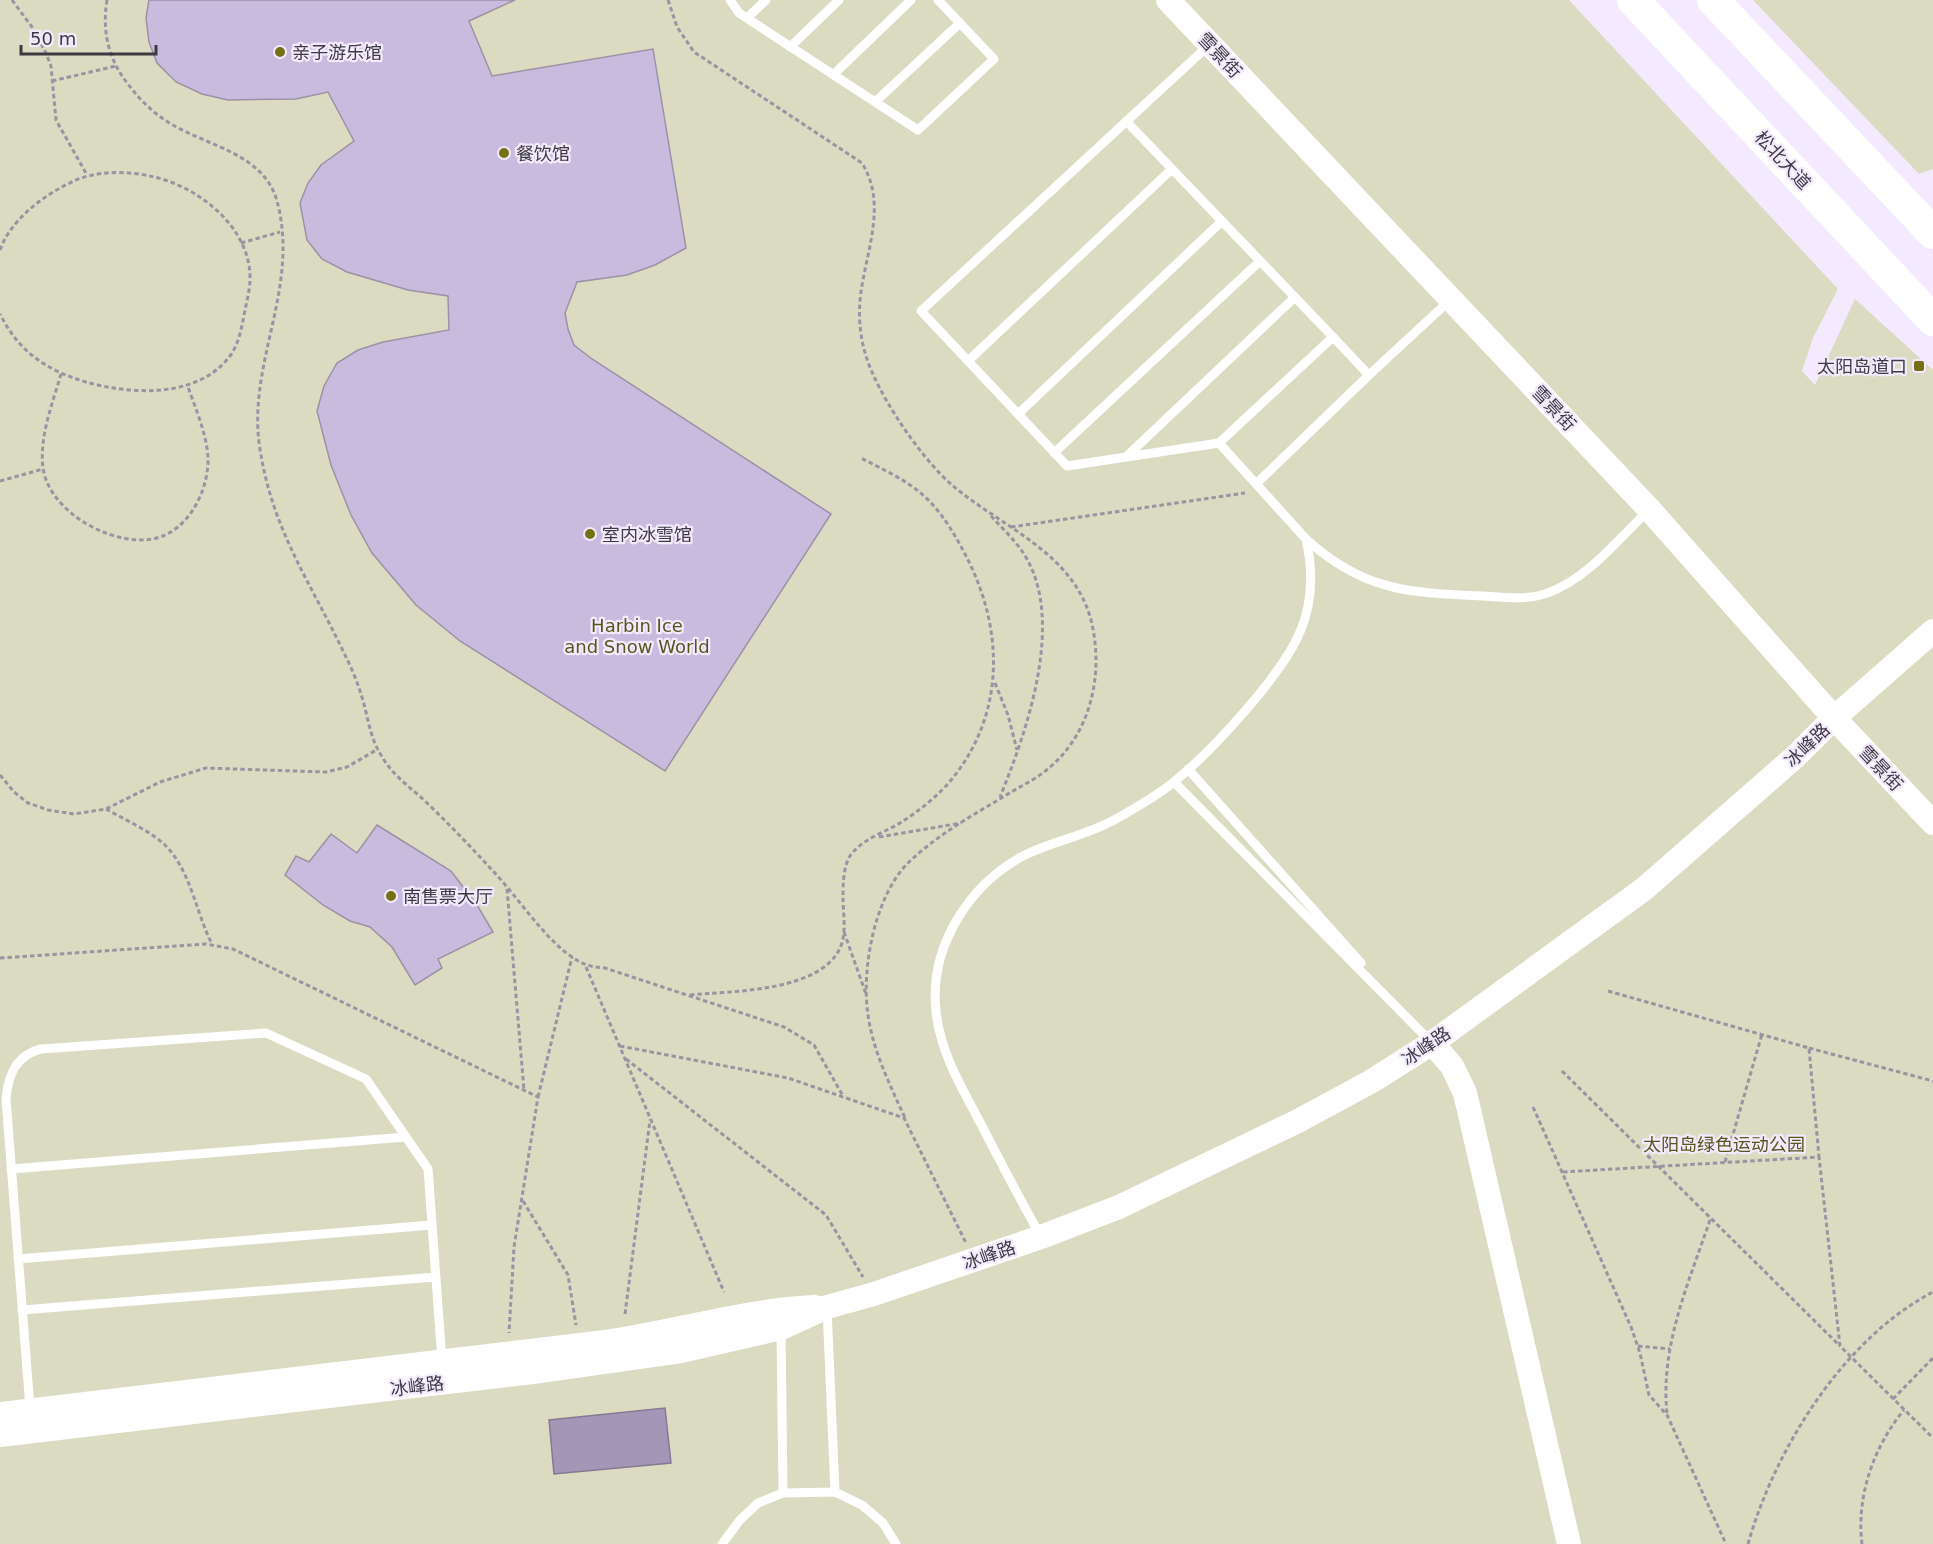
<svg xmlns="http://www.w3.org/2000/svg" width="1933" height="1544" viewBox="0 0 1933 1544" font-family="'DejaVu Sans','Noto Sans SC',sans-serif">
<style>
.green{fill:#dbdbc2}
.water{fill:#a396b6;stroke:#847a93;stroke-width:1.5}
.building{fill:#c9bbdd;stroke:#9a92a5;stroke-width:1.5}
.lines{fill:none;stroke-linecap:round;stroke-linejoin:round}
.path{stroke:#9993a2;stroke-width:3;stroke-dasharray:4.5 3;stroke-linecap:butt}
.service{stroke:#fff;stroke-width:9}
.tertiary{stroke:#fff;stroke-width:24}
.trunk{stroke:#fff;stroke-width:32}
.poi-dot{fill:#757112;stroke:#f3eaff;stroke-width:2}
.labels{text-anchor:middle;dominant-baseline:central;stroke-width:4.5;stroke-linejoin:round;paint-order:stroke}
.poi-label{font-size:18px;fill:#3d3a42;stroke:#f3eaff;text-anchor:start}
.street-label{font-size:18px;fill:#3d3a42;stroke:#f3eaff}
.park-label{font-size:18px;fill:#58551b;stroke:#f3eaff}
</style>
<rect width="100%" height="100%" fill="#f3eaff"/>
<path class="green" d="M0,0h1569l269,289 -25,49 -11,33 13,14 40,-86 78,71v1174h-1933z
M1753,0h180v169l-14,5z"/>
<path class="water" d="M665,1408l6,55 -117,11 -5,-54z"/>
<path class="building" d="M149,0h366l-46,21 23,55 161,-27 33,199 -31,17 -28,10 -50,7 -12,31 3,16 6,16 18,14 239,155 -166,257 -205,-130 -44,-36 -44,-52 -21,-38 -20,-50 -14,-54 7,-25 13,-23 21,-13 25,-8 66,-12 -1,-34 -40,-6 -61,-18 -25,-13 -15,-19 -7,-37 8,-20 13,-18 33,-24 -26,-49 -32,7 -68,1 -26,-6 -26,-12 -19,-19 -8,-21 -3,-24z
M377,825l74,46 26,34 16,27 -55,27 4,9 -27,17 -23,-38 -22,-20 -20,-6 -27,-16 -38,-30 11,-19 13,6 22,-28 26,19z"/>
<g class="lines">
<path class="path" d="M12,0l20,27 14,26 5,13 5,54 31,55
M107,0c-5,31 1,59 21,84 12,16 25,29 43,40 37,22 93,30 106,77 23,85 -28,159 -18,241 11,85 51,139 86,213 6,12 12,26 16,39 7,21 8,42 20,61 11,20 29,32 45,47 23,22 45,45 66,68 24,25 50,65 76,84 13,10 21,13 37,14l179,59 30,18 29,51
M668,0l9,27 17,25 168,111c25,40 5,86 -1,129 -4,28 0,55 11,80 15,35 51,88 80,113 49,42 121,67 139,135 13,52 1,112 -42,148 -15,13 -33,20 -49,31 -31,18 -65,38 -91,63 -34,33 -48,106 -41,153 5,36 22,70 37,103
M52,81l64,-15
M241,243l39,-11
M0,250c11,-31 45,-56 74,-69 23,-11 56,-10 80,-4 45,10 97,51 96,102 0,10 -3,21 -5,31 -3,15 -5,30 -13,43 -31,46 -100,42 -146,29 -40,-12 -67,-30 -86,-68
M61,374c-8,28 -22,63 -18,94 6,43 67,78 109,71 34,-6 54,-43 56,-75 1,-26 -13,-56 -21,-80
M0,481l43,-12
M991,516c11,12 24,24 33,38 42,66 3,177 -24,243
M1011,527l234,-34
M995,683l13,32 9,35
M0,775l14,17 14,11 20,7 26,4 32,-5 54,-27 46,-14 120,4 21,-5 31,-18
M106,809c19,11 43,21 59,36 26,26 31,68 47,99
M879,837l82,-14
M507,889l17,201
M844,932l22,62
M0,958l206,-14 27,5 305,148 -24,150 -5,86
M586,967l138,325
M1608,991l201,57 10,109
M690,995c42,-4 130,-3 150,-47 7,-14 3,-35 3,-50 0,-14 0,-37 11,-47 12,-13 31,-19 46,-28 19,-12 38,-27 52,-44 54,-67 52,-151 13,-225 -11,-21 -24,-43 -42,-59 -18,-16 -41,-26 -62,-37
M620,1046l168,32 116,40 62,125
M1809,1048l124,33
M626,1059l200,156 37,62
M1562,1071l277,274
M538,1097l34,-140
M1533,1107l98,220 9,26 9,42 18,20 59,129
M1725,1162l37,-128
M1563,1172l256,-15 21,189 93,92
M523,1201l45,74 8,50
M625,1314l25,-194
M1638,1346l32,3
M1893,1399l40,-41
M1667,1413c-7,-67 22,-131 43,-193
M1748,1544c27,-95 95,-205 185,-252
M1862,1544c-6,-48 12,-98 42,-134"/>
<path class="service" d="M730,0l9,13 179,117 76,-71 -56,-59
M747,18l19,-18
M1209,45l-288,266 146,155 152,-23
M790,47l49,-47
M833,75l78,-75
M875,102l85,-79
M1126,121l207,216
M968,361l204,-192
M1018,414l204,-193
M1054,453l206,-192
M1127,456l168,-159
M1256,484l113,-109
M1306,539c57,52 103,54 177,57 21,1 47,5 67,-4 39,-15 68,-53 98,-81
M1188,769l173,194
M1174,782l256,259
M11,1169l395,-32
M1041,1237c-20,-36 -39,-72 -58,-109 -19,-37 -43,-74 -47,-117 -7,-64 33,-127 89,-156 28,-14 60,-19 89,-35 20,-11 43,-24 61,-39 37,-30 107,-106 125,-149 13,-30 13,-62 6,-93l-87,-96 114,-106 36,38 81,-75
M18,1259l414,-34
M827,1308l8,184
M22,1310l414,-33
M781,1329l2,164
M30,1408l-24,-309c2,-24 10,-44 35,-50l225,-16 100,46 62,90 14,192
M722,1544l18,-24 18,-17 25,-10 52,-1 27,13 21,18 13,21"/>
<path class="tertiary" d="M1168,0l481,509 185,209 99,105
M1432,1043l20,23 13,27 104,451
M0,1414l605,-72c70,-10 140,-32 210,-35
M0,1435l533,-63 148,-21 100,-23 46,-21 47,-13 167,-57 78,-30 179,-86 74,-40 60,-38 212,-154 152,-133 38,-38 99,-87"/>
<path class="trunk" d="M1633,0l300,320
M1713,0l220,233"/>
</g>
<g class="poi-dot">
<circle cx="280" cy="52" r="6"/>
<circle cx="504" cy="153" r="6"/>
<rect x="1913" y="360" width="12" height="12" rx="3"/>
<circle cx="590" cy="534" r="6"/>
<circle cx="391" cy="896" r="6"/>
</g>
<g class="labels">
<g class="poi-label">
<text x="292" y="52">亲子游乐馆</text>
<text x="516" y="153">餐饮馆</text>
<text x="1907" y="366" text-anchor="end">太阳岛道口</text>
<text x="602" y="534">室内冰雪馆</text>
<text x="403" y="896">南售票大厅</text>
</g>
<g class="street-label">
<text transform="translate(1220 55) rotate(47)">雪景街</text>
<text transform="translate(1783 160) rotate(47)">松北大道</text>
<text transform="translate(1554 408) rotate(47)">雪景街</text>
<text transform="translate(1807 745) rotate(-44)">冰峰路</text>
<text transform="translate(1881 768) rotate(47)">雪景街</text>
<text transform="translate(1426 1046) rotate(-34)">冰峰路</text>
<text transform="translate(989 1255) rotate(-19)">冰峰路</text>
<text transform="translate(417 1386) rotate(-7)">冰峰路</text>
</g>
<g class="park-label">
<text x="637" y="625">Harbin Ice<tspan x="637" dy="21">and Snow World</tspan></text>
<text x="1724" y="1144">太阳岛绿色运动公园</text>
</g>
</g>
<path d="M21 45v9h135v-9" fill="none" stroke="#3d3a42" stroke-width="3"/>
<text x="30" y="45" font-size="18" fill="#3d3a42" stroke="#f3eaff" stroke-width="4.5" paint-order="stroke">50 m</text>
</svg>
